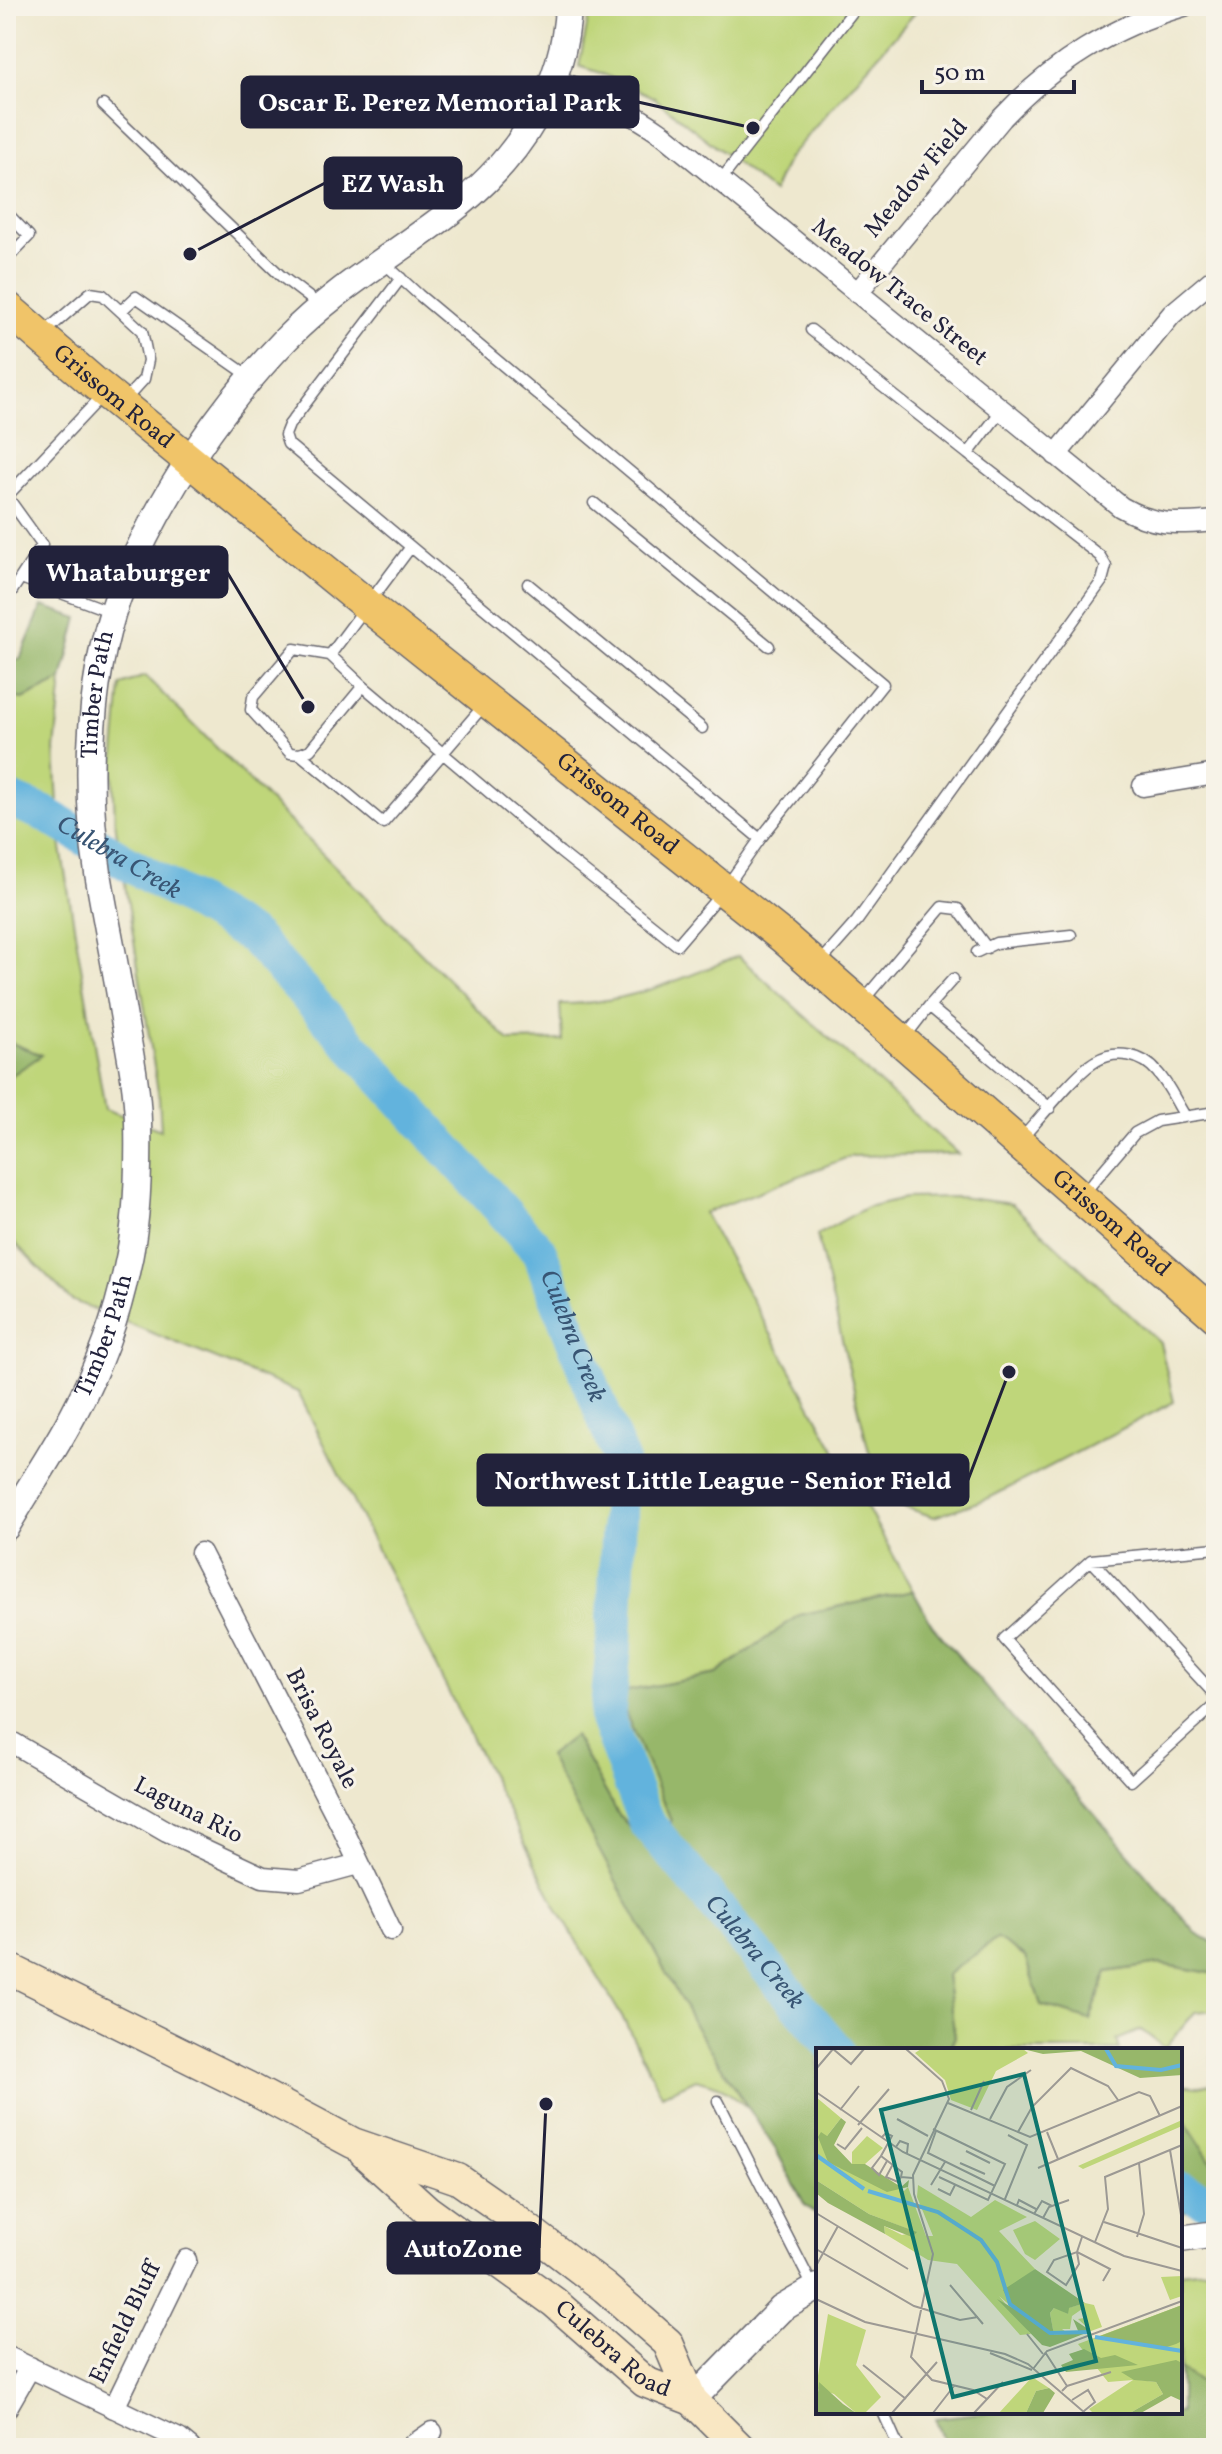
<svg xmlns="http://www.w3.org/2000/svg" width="1222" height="2454" viewBox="0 0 1222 2454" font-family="Vollkorn,serif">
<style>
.green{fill:#bfd67a;stroke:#707c5a;stroke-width:2}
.forest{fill:#97b76a;stroke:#5c6c52;stroke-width:2}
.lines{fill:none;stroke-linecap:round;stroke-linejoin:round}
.river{stroke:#62b3dd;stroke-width:36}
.service-casing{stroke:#69676f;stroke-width:13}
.minor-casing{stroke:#69676f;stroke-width:23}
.tertiary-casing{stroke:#69676f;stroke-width:29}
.secondary-casing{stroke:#69676f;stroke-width:33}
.primary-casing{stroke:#69676f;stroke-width:35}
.service{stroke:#fff;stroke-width:10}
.minor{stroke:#fff;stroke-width:20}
.tertiary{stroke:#fff;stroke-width:26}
.secondary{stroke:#f9e7c3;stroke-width:30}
.primary{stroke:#f0c469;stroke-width:32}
.labels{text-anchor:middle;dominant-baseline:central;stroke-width:6;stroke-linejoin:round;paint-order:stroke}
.street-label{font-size:24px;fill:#22223b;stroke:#f7f3e8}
.water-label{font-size:26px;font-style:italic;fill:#385574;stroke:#f7f3e8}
.inset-river{fill:none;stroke:#62b3dd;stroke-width:4}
.inset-road{fill:none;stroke:#9c9994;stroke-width:2}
.view{fill:#0f766e;fill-opacity:0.15;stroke:#0f766e;stroke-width:4}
.inset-edge{fill:none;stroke:#22223b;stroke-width:4}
.leader{fill:none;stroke:#22223b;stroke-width:3}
.callout-dot{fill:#22223b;stroke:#f7f3e8;stroke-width:3}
.callout{fill:#22223b;stroke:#22223b;stroke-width:3}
.callout-label{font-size:26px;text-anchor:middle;font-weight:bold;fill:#fff}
</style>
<rect width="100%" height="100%" fill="#f7f3e8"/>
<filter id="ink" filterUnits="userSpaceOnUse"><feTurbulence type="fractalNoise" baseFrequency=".0125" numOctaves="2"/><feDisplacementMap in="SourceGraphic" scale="16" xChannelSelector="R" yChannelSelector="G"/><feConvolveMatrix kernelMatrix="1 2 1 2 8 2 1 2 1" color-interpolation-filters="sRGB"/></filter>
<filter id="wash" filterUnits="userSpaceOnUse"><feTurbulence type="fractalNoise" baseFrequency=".006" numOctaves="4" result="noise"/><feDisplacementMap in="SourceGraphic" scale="32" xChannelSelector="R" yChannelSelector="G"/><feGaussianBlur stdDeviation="1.8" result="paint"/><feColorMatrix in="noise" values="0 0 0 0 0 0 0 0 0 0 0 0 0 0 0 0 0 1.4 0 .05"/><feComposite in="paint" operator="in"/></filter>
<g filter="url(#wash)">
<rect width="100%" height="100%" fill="#eee8cf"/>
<path class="green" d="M591,6h330l-133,152 -15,34 -120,-95 -52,-24 -22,-7z
M145,676l364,365 53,-1 -2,-36c62,1 121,-24 178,-48l220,198 -107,2 -147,57 209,378 -114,24 -83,59 -98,19 53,128 -10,43 -43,-50 -44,-78 122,292 54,81 -31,-23 -23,-7 -34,16 -37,-73 -67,-112 -260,-518 -227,-92 -65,-66v-155l35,-24 -35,-14v-345l17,3 39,-19 -7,69 5,93 45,267 56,21 -2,-32 -44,-276 -2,-47 8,-90z
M959,1197l53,7 148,139 14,59 -185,96 -55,19 -39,-13 -26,-52 -52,-217 50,-28 39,-9z
M997,1938l28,19 16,48 49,15 17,-48 53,-8 56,10v36l-21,2 -30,36 -24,-18 -24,10 3,10h-172l7,-13 -9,-62z
M1216,2032v137l-36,-56v-28l18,2 15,-3 -1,-34z
M1216,2268v180l-36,-36v-140z"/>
<path class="forest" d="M42,606l36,12 -16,62 -39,19 -17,-3v-36l14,-1z
M6,1041l36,14 -36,24z
M913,1591l19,34 264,308 20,11v30l-56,-10 -53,8 -17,48 -49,-15 -16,-48 -28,-18 -51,36 9,62 -7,13h-130v166l-13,-11 -29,-55 -80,-122 -148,-272 26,-20 44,78 43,49 10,-42 -54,-128 99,-19 83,-59z
M1180,2113l36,56v39l-36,4z
M1180,2369l36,24v55h-269l-12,-30 51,-6h194z"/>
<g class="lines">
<g class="river">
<path id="s1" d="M6,798l37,15 210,124 286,314 82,209 -7,186 -7,73 39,103 190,228"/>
<path d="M1180,2189l36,16"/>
</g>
</g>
</g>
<g filter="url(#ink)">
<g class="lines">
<g class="service-casing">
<path id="service" d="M103,105l178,171 38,29
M720,181l137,-175
M6,212l23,24 -23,24
M401,278l-112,147 -4,10 3,9 472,395
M121,311l15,-14 116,81
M811,330l157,124 33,-43
M44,333l46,-40 13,2 39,36 6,29 -4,19 -22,24
M6,495l36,50 -36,55
M7,496l95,-100
M594,503l175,143
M21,578l91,34
M528,584l174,144
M330,655l80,-107
M363,686l-53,64 -10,4 -10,-1 -39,-43 2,-13 41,-48 36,6 33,31 197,166 117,93 47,-55 36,-51 123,-155 -464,-389 -37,-34
M300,754l83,69 102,-119
M977,952l19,-9 75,-8
M818,965l39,-44 245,-340 4,-15 -6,-10 -132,-102
M861,1003l81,-96 16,2 29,39
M929,1006l24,-27
M905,1037l24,-31 121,102
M1022,1138c17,-18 54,-66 74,-77 20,-12 47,-7 62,12 11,12 18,29 27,43
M1084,1193l51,-60 22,-12 59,-9
M1216,1548l-125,12 -87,79 127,142 85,-77
M1091,1560l125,136
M718,2101l95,186
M883,2412l16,36"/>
</g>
<g class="minor-casing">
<path id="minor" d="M553,80c41,13 76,30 111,55l457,372c34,20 57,17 95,14
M857,293l145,-175c52,-55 109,-91 182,-112
M1056,455l116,-141 44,-37
M1143,786l73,-12
M201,1553l141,274 49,103
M6,1739l161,93 96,45 36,3 59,-16
M6,2356l173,83 11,9
M114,2408l72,-148
M6,2409l24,-42
M409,2448l23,-16"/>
</g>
<g class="tertiary-casing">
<g id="tertiary">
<path id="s2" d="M6,1527c22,-38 47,-74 67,-112 24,-45 44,-97 54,-147 11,-46 12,-99 11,-147 -1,-40 -11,-81 -17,-120 -7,-43 -16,-85 -23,-128 -14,-90 -10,-206 26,-291 38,-89 96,-175 163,-244 54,-55 114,-86 172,-133 61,-49 106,-119 109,-199"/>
<path d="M1180,2239l36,-5"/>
<path d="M692,2400l89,-91 37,-22"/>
</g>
</g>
<g class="secondary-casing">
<g id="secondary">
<path d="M6,1967l242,120 105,56 105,36 49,34 98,75 63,55 24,57 48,48"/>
<path id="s3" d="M364,2153l64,58 126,91 91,80 47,18"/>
</g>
</g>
<g class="primary-casing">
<g id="primary">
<path id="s4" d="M6,307l86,74 275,224 416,332 433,379"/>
</g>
</g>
<use href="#service" class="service"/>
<use href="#minor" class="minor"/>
<use href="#tertiary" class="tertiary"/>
<use href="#secondary" class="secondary"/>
<use href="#primary" class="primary"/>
</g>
</g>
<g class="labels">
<g class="street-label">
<text transform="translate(917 179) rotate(-50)">Meadow Field</text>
<text transform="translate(899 293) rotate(39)">Meadow Trace Street</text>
<text stroke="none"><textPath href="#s4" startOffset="140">Grissom Road</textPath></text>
<text stroke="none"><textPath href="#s2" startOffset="866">Timber Path</textPath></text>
<text stroke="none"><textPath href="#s4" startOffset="788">Grissom Road</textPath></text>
<text stroke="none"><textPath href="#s4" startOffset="1436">Grissom Road</textPath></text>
<text stroke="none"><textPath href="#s2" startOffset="216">Timber Path</textPath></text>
<text transform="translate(321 1729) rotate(63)">Brisa Royale</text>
<text transform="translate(188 1811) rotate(27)">Laguna Rio</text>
<text transform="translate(126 2323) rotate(-64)">Enfield Bluff</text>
<text stroke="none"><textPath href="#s3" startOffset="318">Culebra Road</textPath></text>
</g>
<g class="water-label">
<text stroke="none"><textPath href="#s1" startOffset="128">Culebra Creek</textPath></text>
<text stroke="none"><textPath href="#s1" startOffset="800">Culebra Creek</textPath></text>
<text stroke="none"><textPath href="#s1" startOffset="1472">Culebra Creek</textPath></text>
</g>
</g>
<g transform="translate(816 2048)">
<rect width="366" height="366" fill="#eee8cf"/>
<path d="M105,1h102l5,4 -32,18 -19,39 -26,-10 -6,-20 -30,-27zM0,49l25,21 -14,18 12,31 65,24 4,-4 18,49h7l-16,-39 1,-12 53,32 24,-17 32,17 -28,14 36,38 -21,16 -1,23 -14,-12 32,38 -11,1 -63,-71 -29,-4 -43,-26 -1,-8 18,9 14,-3 -47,-18 -53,-34zM366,72v6l-99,43 -5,-3zM51,88l16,12 -18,16h-13v-12zM219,173l25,18 -25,21 -10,-6 -12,-24zM366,228v20l-12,4 -9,-23zM269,255l9,2 8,22 -11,4 -13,-12 6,-1 -2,-9 -10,7 -2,13h-8l8,6 -16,1 -4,-23 5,-6 13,7v-6zM366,257v76l-43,-1 17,2 7,12 -33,19h-37l-4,-4 44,-29 -25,2 -30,-38zM12,266l38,16 -10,35 25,32 -16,16h-9l-22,-19 -18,-6zM216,329l17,11 -13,3 -10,22h-27z" fill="#bfd67a"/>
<path d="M207,1h159v26l-42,3 -59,-27 -38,3zM25,70l5,4 -12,23 18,19h13l36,23 8,-7 -1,7 -21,5 -59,-30 -10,-25 3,-5 6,4zM0,132l53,34 48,18 -5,5 -28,-11 1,8 -57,-31 -12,-10zM219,221l50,34 -16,5 -1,6 -14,-6 -4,5 4,22 25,-2 -6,-14 18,12 -41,16 -8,-2 -45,-46 16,9 -10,-18zM366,257v36l-6,3 -15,5 -61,-13zM268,301l17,9 14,-3 23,10 -72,7 -5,-7 12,-5 -4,-6zM360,312l6,3v38l-11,-5 -30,17h-11l33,-19 -7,-12 -22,-2 -13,-8zM3,334l24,22 13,9h-40zM233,340l6,5 -12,20h-17l10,-22z" fill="#97b76a"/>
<path class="inset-river" d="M290,1l10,17 45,4 21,-5M0,107l48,34M52,143l70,21 43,28 16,22 13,42 40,29 39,-1M279,289l87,14"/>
<path class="inset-road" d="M90,1l36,32 7,18 -36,76 1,19 19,60 -22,103 21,23 41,10 14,9M0,21l17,-20 18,15 13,-15M0,44l87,60 221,104 58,15M132,55l82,34 109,-45 11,4 10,20M24,62l19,-24M155,62l13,-29M81,71l31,17M174,71l17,-32 24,-17M42,77l31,-36M117,81l72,35 -17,36 -49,-23M120,83l-8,22 67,33M202,84l14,-25 39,-39 37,18 10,14M231,84l11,27M66,89l4,-4 6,3 -11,20 21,16 -1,5M21,96l8,5 17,-21M80,99l4,-6 8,3 -1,9M354,102l12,71M150,103l24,12M65,108l-9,12 7,7 8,-14M144,115l25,11M77,116l-7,13 12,5 3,-5 12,1M222,120l144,-62M115,137l14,-23M122,141l12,6 5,-10M189,151l22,-54 -19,-10M201,157l2,-5 17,9M0,165l92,56M218,166l8,-13 10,5M227,170l6,-11 20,-7M288,174l78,26M266,189l-5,15 33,17 -7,12M321,189l7,-23 -5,-51M279,194l13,-33 -3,-32 77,-32M0,201l98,57 46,14 18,-3M261,204l2,12 -13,21 -19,-13 7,-12zM0,218l22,-40M134,237l33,39M0,251l49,23 140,32 23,10 57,49M211,286l16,20M229,304l22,34 -5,5M174,305l42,17M47,317l43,34M217,321l14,-18 135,-50M251,338l44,-14M256,352l16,-10 7,12 -11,9M76,365l45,-51M117,365l21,-27M158,365l29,-31"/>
<path class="view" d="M208,26l72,287 -143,36 -72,-287z"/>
<rect width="366" height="366" class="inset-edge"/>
</g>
<path class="leader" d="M753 128L638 102M190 254L325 183M308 707L227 572M1009 1372L968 1480M546 2104L539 2248"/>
<g class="callout-dot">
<circle cx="753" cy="128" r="8"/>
<circle cx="190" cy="254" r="8"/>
<circle cx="308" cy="707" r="8"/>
<circle cx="1009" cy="1372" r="8"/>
<circle cx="546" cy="2104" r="8"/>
</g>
<g class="callout">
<rect x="242" y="77" width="396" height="50" rx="8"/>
<rect x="325" y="158" width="136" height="50" rx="8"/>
<rect x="30" y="547" width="197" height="50" rx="8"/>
<rect x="478" y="1455" width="490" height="50" rx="8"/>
<rect x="388" y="2223" width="151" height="50" rx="8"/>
</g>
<g class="callout-label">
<text x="440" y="111">Oscar E. Perez Memorial Park</text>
<text x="393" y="192">EZ Wash</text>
<text x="128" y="581">Whataburger</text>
<text x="723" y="1489">Northwest Little League - Senior Field</text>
<text x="463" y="2257">AutoZone</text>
</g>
<rect width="1222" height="2454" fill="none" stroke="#f7f3e8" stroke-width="32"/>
<path d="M922 80v12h152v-12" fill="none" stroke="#22223b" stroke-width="4"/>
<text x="934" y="80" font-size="24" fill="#22223b" stroke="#f7f3e8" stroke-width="6" paint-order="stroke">50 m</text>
</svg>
